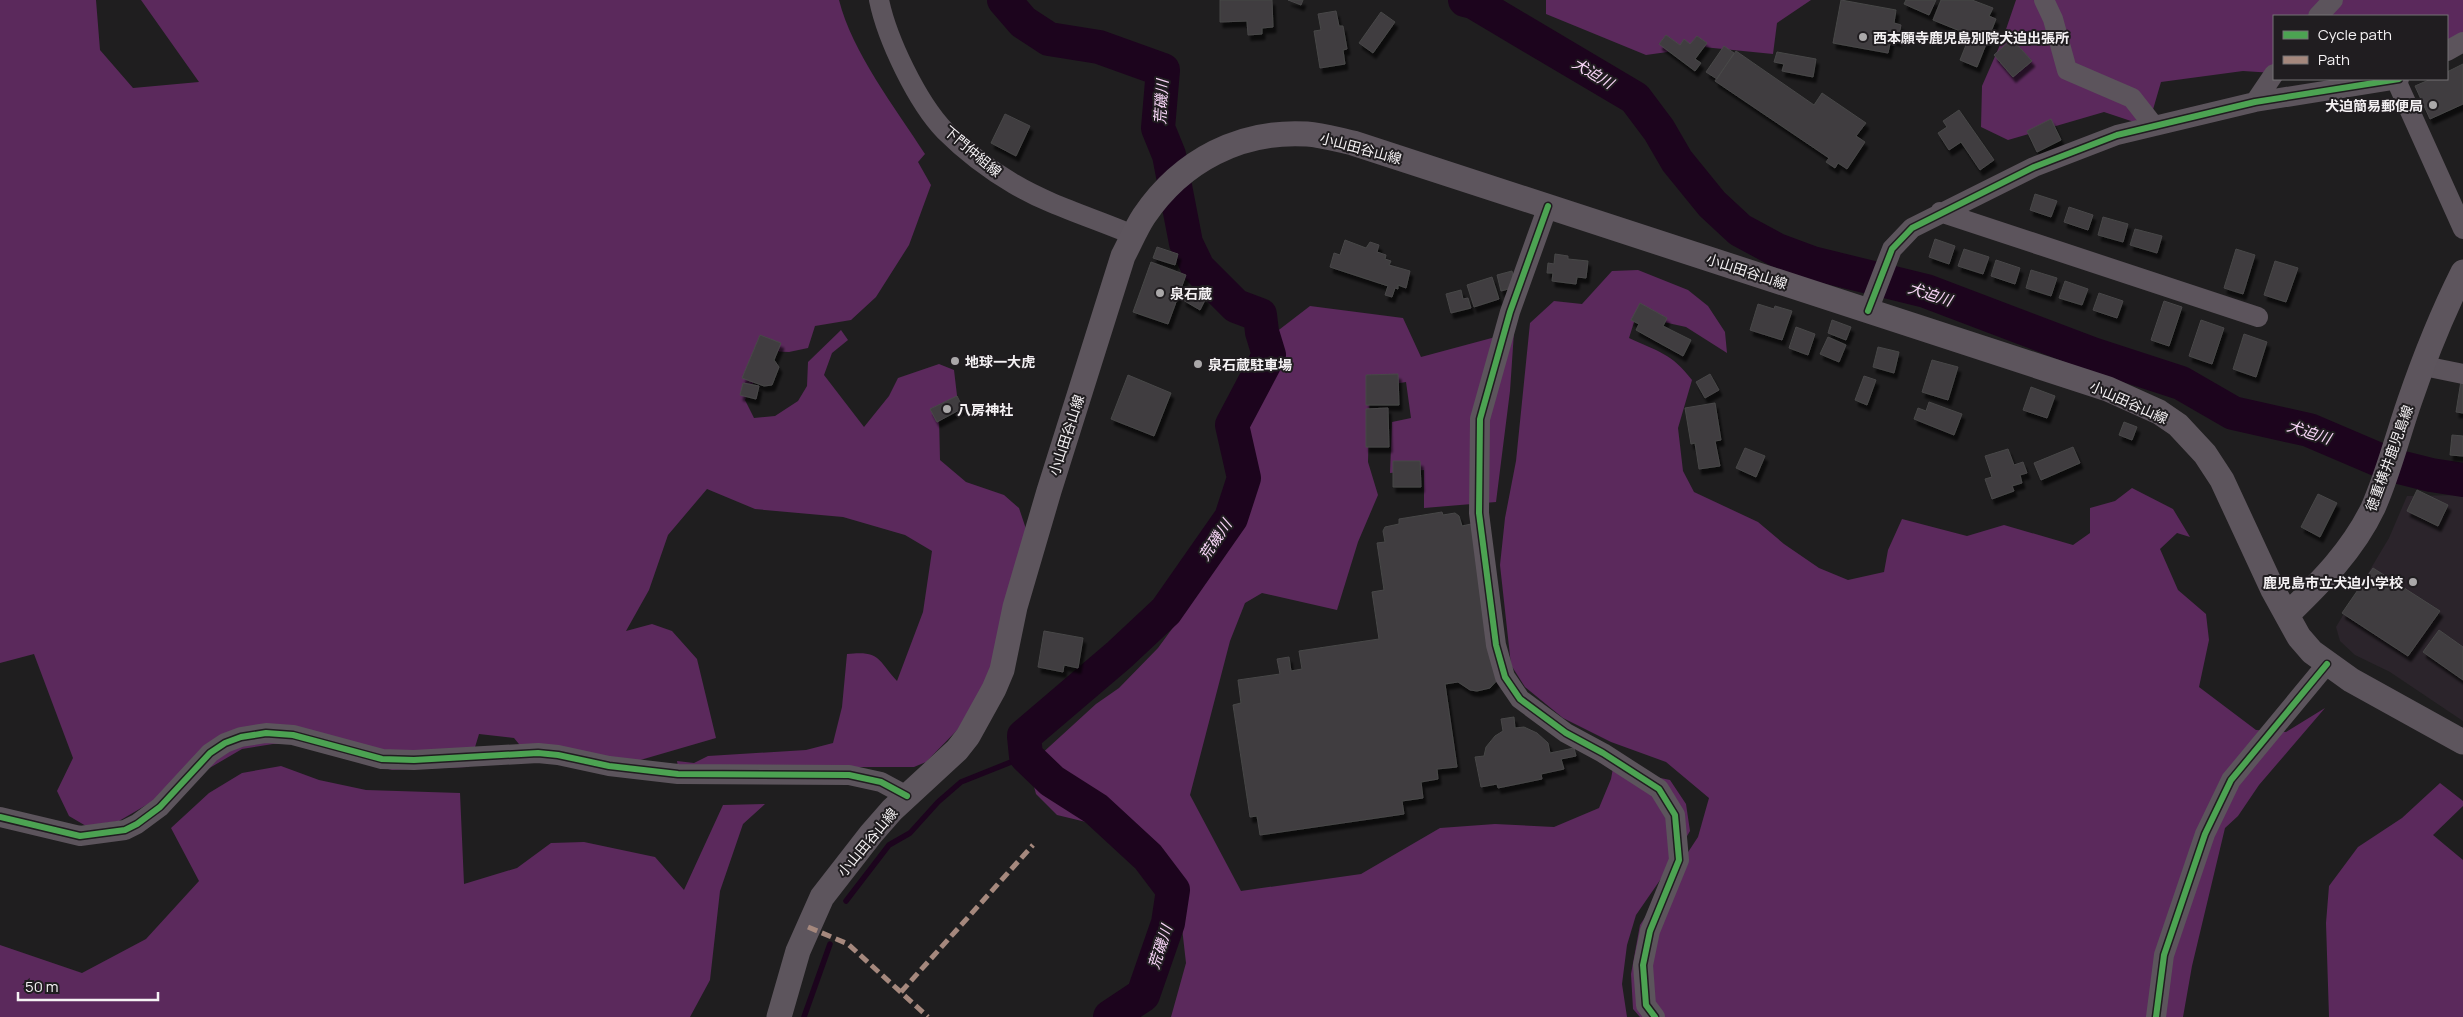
<svg xmlns="http://www.w3.org/2000/svg" width="2463" height="1017" viewBox="0 0 2463 1017" font-family="Manrope,'Noto Sans JP',sans-serif">
<style>
.built{fill:#2b242b}
.forest{fill:#5b295c}
.lines{fill:none;stroke-linecap:round;stroke-linejoin:round}
.stream{stroke:#1c041d;stroke-width:5.5}
.river{stroke:#1c041d;stroke-width:34}
.building{fill:#3f3e3f;stroke:#484748;filter:url(#shadow)}
.minor{stroke:#5c545c;stroke-width:20}
.major{stroke:#5d555d;stroke-width:25}
.quiet{stroke:#a5887d;stroke-width:5;stroke-dasharray:10 5;stroke-linecap:butt}
.cycleway-casing{stroke:#201d20;stroke-width:9}
.cycleway{stroke:#4ca352;stroke-width:6}
.poi-dot{fill:#aaa8a9;stroke:#201d20;stroke-width:2}
.labels{text-anchor:middle;dominant-baseline:central;stroke-width:4;stroke-linejoin:round;paint-order:stroke}
.poi-label{font-size:14px;font-weight:bold;fill:#f5f2f4;stroke:#201d20;text-anchor:start}
.street-label{font-size:14px;fill:#f5f2f4;stroke:#201d20}
.water-label{font-size:15px;font-style:italic;fill:#f9d6f8;stroke:#201d20}
</style>
<defs>
<filter id="shadow"><feDropShadow dx="3" dy="5.5" stdDeviation="1" flood-color="#0009"/></filter>
</defs>
<rect width="100%" height="100%" fill="#1f1e1f"/>
<path class="built" d="M2463,495v226l-73,-49 -35,-17 -15,-14 -4,-14 53,-89 18,-42z"/>
<path class="forest" d="M0,0h96l4,50 33,38 66,-6 -58,-82h698c13,52 57,109 86,154l-7,8 13,23 -22,60 -33,52 -25,23 -36,6 -7,22 -19,4 -21,-1 -23,49 9,18 21,-2 23,-15 9,-15 1,-24 33,-32 7,10 -16,13 -8,22 40,52 25,-31 9,-18 41,-14 15,6 4,34 -19,13 1,43 26,22 38,13 15,13 7,21 -36,147 -24,45 -40,41 -12,5h-236l-1,-6 17,2 14,-7 98,-6 27,-7 9,-36 5,-53c33,-4 31,6 50,27l26,-69 9,-61 -27,-16 -62,-18 -88,-8 -48,-20 -39,46 -19,55 -23,41 26,-7 20,7 25,28 19,79 -86,25 -98,-3 -18,-22 -35,-4 -10,33 -77,3 -101,-26h-18l-31,5 -123,72 -33,5 -17,-10 -12,-25 16,-33 -39,-104 -34,9z
M1546,0h265l-34,23 -4,31 -70,-7 -57,8 -100,-41z
M2016,0h447v52l-16,5v-41h-173v57l-31,-2 -82,11 -9,31 -18,9 -30,-10 -96,28 -27,-13 1,-41 21,-48z
M1638,270l50,20 20,16 17,26 2,21 -41,-26 -50,-11 -7,22c30,14 42,15 63,42l-14,48 5,43 11,21 64,30 26,22 35,24 29,12 36,-8 4,-22 14,-31 65,17 37,-11 69,20 17,-12v-25l25,-7 17,-13 41,21 17,28 -13,-4 -17,16 18,41 28,24 3,26 -10,47 57,43 30,2 39,-24 -66,77 -21,31 -13,12 -33,138 -9,51h-543l-7,-8 -2,-35 9,-49 58,-88 11,-39 -43,-36 -55,-20 -48,-24 -38,-31 -14,-22 -11,-100 5,-47 11,-57 14,-138 24,-22 28,3 30,-33z
M1310,306l93,12 18,39 93,-25 -4,59 -14,111 -72,6v-38l-34,3 2,-51 19,-4 -5,-36 -36,6 -2,74 10,33 -20,47 -21,68 -75,-17 -17,10 -15,38 -40,154 51,96 120,-17 79,-46 55,-4 59,3 45,-19 12,-29 2,-11 57,12 16,24 4,27 -23,39 -31,45 -9,30 -5,39 5,33h-456l15,-54 -5,-44 -22,-36 -28,-37 -20,-18 -54,-13 -21,-21 -4,-15 6,-22 58,-53 23,-16 39,-40 30,-41 30,-71 20,-66 9,-82 20,-49z
M281,766l38,14 47,10 94,3 4,91 53,-16 34,-25 33,-1 71,15 29,33 39,-85 42,-1 -22,20 -23,67 -10,89 -20,37h-690v-72l82,28 64,-34 53,-58 -28,-53 38,-35 33,-20z
M2440,783l23,18v5l-30,29 30,25v157h-134l-3,-94 3,-37 29,-39 44,-29z"/>
<g class="lines">
<path class="stream" d="M846,901l43,-56 21,-12 28,-31 23,-20 65,-26
M804,1017l26,-73"/>
<path class="river" d="M1004,0l19,22 26,17 50,8 64,23 -5,58 11,27 17,88 12,25 38,38 24,9 2,17 7,23 -37,70 12,53 -13,40 -65,93 -47,44 -95,81 2,20 26,25 44,28 52,48 25,33 -5,33 -25,72 -33,22
M1465,0l8,2 162,96 24,32 18,31 35,43 28,26 37,20 35,13 114,28 166,63 89,29 52,30 76,17 82,35 40,10 32,5"/>
</g>
<path class="building" d="M1220,0h52l1,27 -11,1v6l-14,1 -1,-14 -27,1z
M1288,0h15l-2,5z
M1841,0l55,10 -2,13 7,2 -3,16 -7,-2 -3,14 -55,-10z
M1906,0h30l-7,15 -25,-11z
M1941,0h31l21,8 -4,8 7,3 -19,48 -17,-7 10,-25 -37,-15z
M1336,11l3,15h4l4,23 -4,1 2,14 -25,4 -6,-37 7,-1 -3,-16z
M1381,12l14,10 -22,31 -14,-10z
M1666,35l14,10 4,-6 6,5 7,-8 10,7 -12,16 6,4 -6,8 -36,-27z
M2012,39l20,22 -19,16 -19,-22z
M1724,46l10,7 -17,26 -11,-7z
M1736,51l78,54 8,-12 44,30 -10,13 9,6 -18,27 -9,-6 -3,5 -9,-6 3,-4 -114,-77z
M1777,52l39,7 -3,18 -31,-6 2,-7 -10,-2z
M2463,64v40l-33,15 -15,-33 16,-7h16v-7z
M1959,110l35,50 -14,10 -19,-28 -12,8 -11,-17 9,-6 -4,-6z
M1005,114l25,12 -14,30 -25,-13z
M2051,119l10,21 -24,12 -10,-21z
M2035,194l22,7 -6,16 -21,-7z
M2069,207l24,8 -5,15 -24,-8z
M2103,217l25,7 -5,18 -25,-7z
M2135,229l27,7 -5,17 -27,-8z
M1935,239l20,7 -6,18 -20,-7z
M1345,240l21,8 4,-6 9,3 -2,7 9,3 -1,4 6,2 -2,4 21,6 -4,17 -8,-3v4l-3,-1 -3,9 -7,-2 3,-9 -58,-19 4,-14 6,2z
M1157,247l21,7 -3,11 -22,-7z
M1964,249l25,8 -6,17 -25,-8z
M2236,249l19,6 -12,39 -19,-6z
M1555,254l13,2v3l20,2 -2,17 -9,-1 -1,7 -24,-3 1,-8h-6l1,-10 6,1z
M1996,260l24,8 -5,16 -24,-8z
M2275,261l23,7 -12,34 -22,-7z
M1151,262l35,13 -18,49 -35,-12z
M2031,270l26,8 -6,18 -25,-8z
M1512,271l4,16 -15,4 -4,-16z
M1492,277l7,22 -25,8 -7,-22z
M2065,281l23,8 -6,16 -23,-7z
M1189,288l17,10 -6,12 -17,-10z
M1461,290l2,9 5,-1 3,10 -20,5 -5,-19z
M2099,293l24,8 -6,17 -24,-8z
M2164,301l18,6 -13,39 -18,-6z
M1640,303l27,15 -4,8 28,14 -8,16 -47,-26 3,-6 -8,-4z
M1758,304l16,5 1,-3 17,5 -10,29 -32,-10z
M1832,320l19,7 -5,13 -18,-7z
M2201,320l23,8 -12,36 -23,-8z
M1796,327l19,7 -7,21 -19,-7z
M2244,334l23,8 -11,35 -23,-8z
M760,335l21,8 -7,17 5,7 -7,18 -8,1 -22,-8z
M1828,337l18,8 -7,17 -19,-8z
M1878,347l21,5 -5,21 -21,-6z
M1932,360l26,7 -10,33 -26,-8z
M1398,374l1,31h-33v-30z
M1710,374l9,16 -14,8 -9,-16z
M1128,375l43,18 -17,43 -43,-17z
M1864,376l12,4 -9,25 -12,-5z
M2461,381l2,1v31l-7,-1z
M743,383l16,3 -3,13 -16,-4z
M2031,387l24,9 -8,22 -24,-8z
M957,396l6,12 -26,14 -7,-13z
M1929,402l33,12 -8,21 -40,-16 4,-11 8,3z
M1715,403l6,37 -6,1 5,25 -21,3 -4,-26 -4,1 -6,-36z
M1388,408l1,39h-23v-38z
M2124,422l13,5 -5,13 -13,-5z
M2452,435l11,1v20l-13,-1z
M2073,447l7,16 -39,17 -7,-17z
M1745,448l20,8 -9,21 -20,-9z
M2008,449l6,16 9,-3 4,11 -7,2 2,8 -10,3 2,5 -22,8 -7,-20 7,-2 -7,-21z
M1393,461h27l1,26h-28z
M2417,490l31,15 -10,21 -31,-15z
M2318,494l19,9 -17,34 -19,-10z
M1442,512l1,3 12,-2 4,3 3,10 9,-2 30,152 -11,12 -13,3 -7,-1 -12,-8 -13,2 12,83 -20,2 1,10 -17,3 2,16 -21,3 2,13 -144,21 -3,-19 -7,1 -17,-112 8,-2 -3,-23 42,-6 -3,-15 12,-2 2,14 11,-2 -3,-18 80,-12 -7,-47 12,-2 -7,-47 8,-1 -2,-11 2,-4 14,-3v-5z
M2373,568l67,43 -32,45 -66,-43z
M2439,630l24,17v33l-40,-28z
M1044,631l39,7 -5,30 -14,-3 -1,7 -25,-5z
M1514,717l1,11 9,-1 13,6 11,10 2,10 24,-5 2,8 -15,3 3,10 -23,5 1,5 -44,9 -1,-4 -16,3 -6,-30 9,-1 2,-9 9,-11 8,-5 -2,-12z"/>
<g class="lines">
<path class="minor" d="M879,0c8,39 38,102 66,131 20,20 45,39 69,53 37,22 80,34 119,51
M2044,0l9,19 14,51 65,28 22,28
M2318,16l15,-16
M2447,51l16,-9
M2396,80l67,149
M2255,102l19,-28
M1548,206l-38,106 -30,107 -1,94 17,132 9,32 15,22 46,34 37,20 56,36 16,26 4,45 -29,71 -7,34 3,40 9,12
M1940,212l318,105
M1868,311l24,-62 20,-21 122,-61 83,-32 138,-33 144,-23
M2424,366l39,8
M0,817l80,19 45,-6 12,-6 23,-17 50,-54 15,-10 16,-6 25,-4 27,2 89,24 32,1 124,-7 20,2 51,11 69,8 171,1 32,7 26,14
M2156,1017l8,-62 41,-121 26,-54 96,-116"/>
<path class="major" d="M2288,614c33,-32 65,-64 85,-106 15,-34 24,-70 36,-105 15,-44 33,-89 54,-131
M779,1017l19,-66 24,-54 49,-63 21,-24 65,-60 11,-14 26,-47 8,-19 13,-63 34,-116 74,-235c7,-13 13,-28 21,-40 38,-56 97,-86 163,-82 16,1 31,6 46,9l755,246 51,23 19,13 27,29 17,26 51,110 26,47 13,15 39,28 112,62"/>
<path class="quiet" d="M808,927l40,17 80,73
M901,992l132,-147"/>
<g class="cycleway-casing">
<path id="cycleway" d="M1548,206l-38,106 -30,107 -1,94 17,132 9,32 15,22 46,34 37,20 56,36 16,26 4,45 -29,71 -7,34 3,40 9,12
M1868,311l24,-62 20,-21 122,-61 83,-32 138,-33 144,-23
M0,817l80,19 45,-6 12,-6 23,-17 50,-54 15,-10 16,-6 25,-4 27,2 89,24 32,1 124,-7 20,2 51,11 69,8 171,1 32,7 26,14
M2156,1017l8,-62 41,-121 26,-54 96,-116"/>
</g>
<use href="#cycleway" class="cycleway"/>
</g>
<g class="poi-dot">
<circle cx="1863" cy="37" r="5"/>
<circle cx="2433" cy="105" r="5"/>
<circle cx="1160" cy="293" r="5"/>
<circle cx="955" cy="361" r="5"/>
<circle cx="1198" cy="364" r="5"/>
<circle cx="947" cy="409" r="5"/>
<circle cx="2413" cy="582" r="5"/>
</g>
<g class="labels">
<g class="poi-label">
<text x="1873" y="37">西本願寺鹿児島別院犬迫出張所</text>
<text x="2423" y="105" text-anchor="end">犬迫簡易郵便局</text>
<text x="1170" y="293">泉石蔵</text>
<text x="965" y="361">地球一大虎</text>
<text x="1208" y="364">泉石蔵駐車場</text>
<text x="957" y="409">八房神社</text>
<text x="2403" y="582" text-anchor="end">鹿児島市立犬迫小学校</text>
</g>
<g class="street-label">
<text transform="translate(1361 148) rotate(15)">小山田谷山線</text>
<text transform="translate(973 151) rotate(40)">下門仲組線</text>
<text transform="translate(1747 271) rotate(18)">小山田谷山線</text>
<text transform="translate(2129 402) rotate(24)">小山田谷山線</text>
<text transform="translate(1066 435) rotate(-72)">小山田谷山線</text>
<text transform="translate(2389 458) rotate(-70)">徳重横井鹿児島線</text>
<text transform="translate(867 842) rotate(-50)">小山田谷山線</text>
</g>
<g class="water-label">
<text transform="translate(1593 73) rotate(31)">犬迫川</text>
<text transform="translate(1161 102) rotate(-87)">荒磯川</text>
<text transform="translate(1930 294) rotate(18)">犬迫川</text>
<text transform="translate(2309 432) rotate(18)">犬迫川</text>
<text transform="translate(1215 540) rotate(-56)">荒磯川</text>
<text transform="translate(1160 947) rotate(-72)">荒磯川</text>
</g>
</g>
<rect x="2273" y="15" width="175" height="65" fill="#201d20" stroke="#757275"/>
<rect x="2283" y="31" width="25" height="8" fill="#4ca352" stroke="#757275"/>
<text x="2318" y="40" font-size="15" fill="#f5f2f4">Cycle path</text>
<rect x="2283" y="56" width="25" height="8" fill="#a5887d" stroke="#757275"/>
<text x="2318" y="65" font-size="15" fill="#f5f2f4">Path</text>
<path d="M18 992v8h140v-8" fill="none" stroke="#f5f2f4" stroke-width="2.5"/>
<text x="25" y="992" font-size="15" fill="#f5f2f4" stroke="#201d20" stroke-width="4" paint-order="stroke">50 m</text>
</svg>
